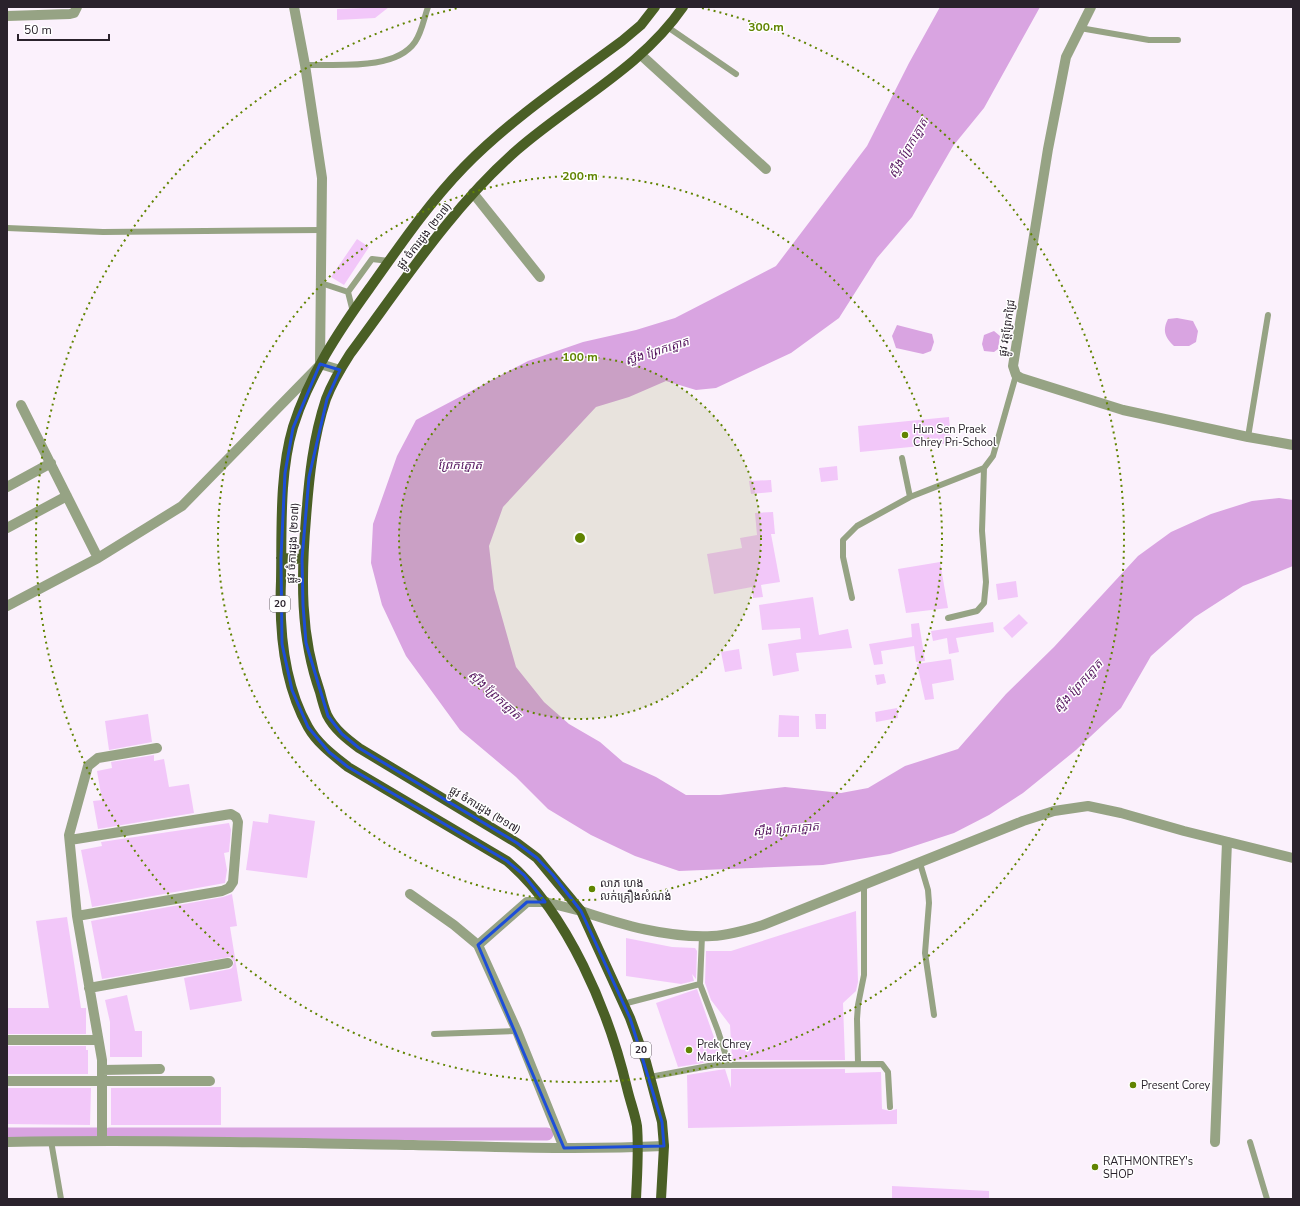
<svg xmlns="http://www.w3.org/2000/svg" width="1300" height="1206" viewBox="0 0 1300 1206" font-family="'Nunito Sans','Noto Sans Khmer',sans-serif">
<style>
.water{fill:#d9a4e1}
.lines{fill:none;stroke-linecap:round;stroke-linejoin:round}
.canal{stroke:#d9a4e1;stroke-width:13}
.building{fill:#f2c7f9}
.service{stroke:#96a384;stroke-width:6}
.minor{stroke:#96a384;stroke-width:10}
.tertiary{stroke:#96a384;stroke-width:10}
.primary{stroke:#4a5f25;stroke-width:10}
.marked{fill:none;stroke:#1d4ed8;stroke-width:3;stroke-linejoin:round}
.ring{fill:none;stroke:#608401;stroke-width:2;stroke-dasharray:2 4}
.poi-dot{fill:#608401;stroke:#fff;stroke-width:1.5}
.labels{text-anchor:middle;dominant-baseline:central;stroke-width:3;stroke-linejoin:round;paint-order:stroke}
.shield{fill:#fff;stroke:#6a646b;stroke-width:1}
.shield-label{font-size:10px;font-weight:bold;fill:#2a222c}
.street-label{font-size:11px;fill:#2a222c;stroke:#fff}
.poi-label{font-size:11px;fill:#2a222c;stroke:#fff;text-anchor:start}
.water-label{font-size:12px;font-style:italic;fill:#571860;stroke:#fff}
.centre{fill:#608401;stroke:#fff;stroke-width:2}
.ring-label{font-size:12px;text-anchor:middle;font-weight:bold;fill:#608401;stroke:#fff;stroke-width:3;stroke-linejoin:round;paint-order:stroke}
</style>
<rect width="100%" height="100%" fill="#fbf1fc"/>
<path class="water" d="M940,7h100l-56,101 -31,38 -41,71 -35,41 -38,60 -48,35 -75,35 -20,2 -30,-9 -37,16 -33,10 -93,100 -14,39 5,43 22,78 28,35 25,22 31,18 23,20 33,15 30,18h34l65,-8 56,6 27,-5 37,-22 53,-17 48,-55 48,-47 84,-91 33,-24 40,-18 41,-13 27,-3 14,2v66l-50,20 -48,31 -44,39 -30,52 -45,42 -53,43 -34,22 -35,18 -64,21 -67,11 -144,6 -44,-15 -44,-21 -43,-26 -32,-32 -56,-47 -54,-74 -24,-51 -11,-42 2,-39 24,-68 19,-36 112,-59 55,-19 53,-12 39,-12 101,-52 91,-120 42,-83z
M1177,318l16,3 5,10 -2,11 -7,4h-15c-9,-9 -12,-15 -6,-27z
M897,325l35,9 2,8 -3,9 -8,3 -27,-6 -4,-12z
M994,331l6,5 -2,13 -4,3 -10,-1 -2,-7 2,-9z"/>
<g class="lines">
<path class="canal" d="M7,1134h90
M109,1134h438"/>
</g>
<path class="building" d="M389,7l-14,11 -38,2v-11z
M357,239l12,8 -25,38 -13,-8z
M949,417l2,26 -91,9 -2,-26z
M837,466l1,14 -17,2 -2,-14z
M771,480l1,12 -21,2 -2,-13z
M773,512l2,22h-4l9,48 -19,3 2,12 -10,1 -1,-11 -38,7 -7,-40 35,-6 -2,-10 17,-3 -2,-22z
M940,562l8,46 -42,5 -8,-44z
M1016,581l2,16 -20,3 -2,-16z
M813,597l6,38 29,-6 4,19 -56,5 3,18 -26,5 -5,-32 33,-5 -1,-11 -38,2 -3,-25z
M1019,614l9,9 -16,15 -9,-10z
M993,622l1,10 -38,6 3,14 -10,2 -2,-16 -14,3 -2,-10z
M919,623l6,38 -9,1 -2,-16 -33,5 2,13 -9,1 -5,-21 43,-7 -1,-13z
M739,649l3,20 -17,3 -4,-20z
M951,659l3,21 -22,4 2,15 -9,1 -8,-36z
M884,674l2,9 -9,2 -2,-10z
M897,708l1,10 -22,4 -1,-10z
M148,714l4,28 -43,8 -4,-29z
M815,714h11v15h-10z
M779,715l20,1v21h-21z
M154,755v6l10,-2 5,28 20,-3 5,29 -96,16 -5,-28 9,-1 -5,-29 15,-3 -1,-6z
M269,814l46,7 -8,57 -61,-8 7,-49 15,2z
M229,823l2,7 -2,22 -5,1 3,17 -2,13 -133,24 -11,-57 21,-4 -1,-4z
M232,894l5,32 -7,1 12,74 -52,9 -6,-32 46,-9 2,-1 2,-6 -4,-5 -128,22 -11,-58 132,-24z
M856,911l2,71 -2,9 -13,12 2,57h-113l-2,-35 -19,-25 -6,-17 1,-32h25z
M67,917l14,91h5v26h-79v-26h42l-13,-87z
M626,938l46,9 23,1 2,3 -1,28 -4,-5 2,7 -13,3 -55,-8z
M697,989l25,71 -44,7 -22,-64z
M127,995l8,36h7v26h-32v-35l-5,-22z
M7,1046h79v4h2v24h-81z
M725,1069l6,19v-19h114v4l36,-1 1,37 8,2 7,-2v15l-209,4 -1,-53z
M221,1087v38h-110v-37z
M7,1088h84l-1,37 -83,-1z
M892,1186l97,5v8h-97z"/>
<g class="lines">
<path class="service" d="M669,28l67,46
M1080,28l69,12h29
M305,65c32,-1 90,6 110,-23 7,-10 9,-24 13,-35
M7,228l96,4 219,-2
M321,283l27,9
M353,312l-5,-20 24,-33 17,2
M1248,437l20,-122
M902,458l8,39
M852,598l-9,-41v-17l14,-14 53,-29 74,-29 9,-12 23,-81
M948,618l29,-7 7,-8 2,-21 -4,-51 2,-63
M920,863l8,27 1,13 -4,50 9,62
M702,936l-2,48 18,47 11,34
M623,1004l77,-20
M434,1034l83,-3
M858,1063l-1,-44 1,-14 6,-30v-90
M650,1077l64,-12 168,-1 6,8 2,35
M51,1141l10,58
M1250,1142l17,57"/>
<path class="minor" d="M1091,7l-25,50 -18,92 -35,217 3,9 5,3 102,32 125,27 45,8
M7,16l63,-2 4,-1 3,-6
M641,55l125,114
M473,193l67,84
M21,405l77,153
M7,487l44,-24
M7,528l60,-32
M7,606l91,-48 84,-52 136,-139
M70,840l161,-26 5,3 2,5 -5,60 -4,6 -7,3 -145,25
M410,894l44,31 24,20 39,86 47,117
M478,945l49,-43h18l36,9
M89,988l139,-25
M7,1040h91
M102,1070l58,-1
M7,1081h203
M102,1141v-81l-25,-144 -8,-81 19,-69 10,-8 59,-10
M1215,1142l12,-300"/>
<path class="tertiary" d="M294,7l11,58 17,113 -2,186 20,6
M581,911c42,14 86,27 131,25 18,-1 35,-6 51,-11l260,-104 31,-10 34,-5 33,7 63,18 109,27
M7,1142c135,-3 271,1 406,3 84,2 167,5 251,1"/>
<path class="primary" d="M281,558l21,1
M636,1199c1,-24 3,-48 1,-73 -2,-12 -7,-25 -10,-38 -18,-76 -59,-175 -120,-227l-159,-94c-15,-12 -31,-24 -40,-40 -25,-44 -29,-98 -27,-146 1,-49 -2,-107 12,-154 16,-51 45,-95 76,-138 30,-42 59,-85 95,-122 47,-48 104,-86 158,-126l19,-16 14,-18
M661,1199l3,-53 -2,-24 -16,-60 -16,-44 -49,-107 -44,-53 -20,-15 -158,-95c-12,-9 -25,-19 -32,-33 -3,-7 -5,-15 -7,-23 -20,-56 -19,-115 -14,-174 3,-40 7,-80 20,-119 6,-16 15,-31 24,-45 52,-70 101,-146 167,-204 55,-48 124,-82 166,-143"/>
</g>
<path class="marked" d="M320,364l20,6 -13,29 -18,78 -7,82 1,46 3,38 22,73 14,18 17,14 158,95 20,15 16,17 28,36 49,107 32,104 2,24 -100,2 -86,-203 49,-43h18l-21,-27 -17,-14 -159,-94 -19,-15 -21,-25 -16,-37 -10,-46 -1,-86 4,-85 8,-45z"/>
<circle cx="580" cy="538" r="181" fill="#608401" fill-opacity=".12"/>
<g class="ring">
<circle cx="580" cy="538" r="181"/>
<circle cx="580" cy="538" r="362"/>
<path d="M702 8A544 544 0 1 1 458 8"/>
</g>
<g class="poi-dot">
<circle cx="905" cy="435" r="4"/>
<circle cx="592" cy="889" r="4"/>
<circle cx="689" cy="1050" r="4"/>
<circle cx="1133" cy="1085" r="4"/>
<circle cx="1095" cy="1167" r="4"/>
</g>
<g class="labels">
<g class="shield">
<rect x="270" y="596" width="20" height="16" rx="3"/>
<rect x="631" y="1042" width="20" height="16" rx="3"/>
</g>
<g class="shield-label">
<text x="280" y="604">20</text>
<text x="641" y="1050">20</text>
</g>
<g class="street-label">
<text transform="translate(424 236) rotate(-52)">ផ្លូវ ចំការដូង (២១៧)</text>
<text transform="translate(1007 328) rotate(-81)">ផ្លូវ វត្តព្រែកជ្រៃ</text>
<text transform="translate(293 543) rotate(-87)">ផ្លូវ ចំការដូង (២១៧)</text>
<text transform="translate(485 810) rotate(31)">ផ្លូវ ចំការដូង (២១៧)</text>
</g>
<g class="poi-label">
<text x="913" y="429">Hun Sen Praek<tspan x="913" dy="13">Chrey Pri-School</tspan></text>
<text x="600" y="883">លាភ ហេង<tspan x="600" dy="13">លក់គ្រឿងសំណង់</tspan></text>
<text x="697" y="1044">Prek Chrey<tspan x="697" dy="13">Market</tspan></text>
<text x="1141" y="1085">Present Corey</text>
<text x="1103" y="1161">RATHMONTREY's<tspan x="1103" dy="13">SHOP</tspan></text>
</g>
<g class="water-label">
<text transform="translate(908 148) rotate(-60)">ស្ទឹង ព្រែកត្នោត</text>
<text transform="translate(657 351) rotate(-18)">ស្ទឹង ព្រែកត្នោត</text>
<text x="460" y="465">ព្រែកត្នោត</text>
<text transform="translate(1078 686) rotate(-48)">ស្ទឹង ព្រែកត្នោត</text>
<text transform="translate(495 695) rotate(42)">ស្ទឹង ព្រែកត្នោត</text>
<text transform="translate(786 829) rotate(-5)">ស្ទឹង ព្រែកត្នោត</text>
</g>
</g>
<circle cx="580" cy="538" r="6" class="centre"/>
<g class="ring-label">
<text x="766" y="31">300 m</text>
<text x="580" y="180">200 m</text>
<text x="580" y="361">100 m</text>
</g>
<rect width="1300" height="1206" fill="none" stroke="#2a222c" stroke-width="16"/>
<path d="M18 34v6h91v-6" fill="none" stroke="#2a222c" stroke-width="2"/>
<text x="24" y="34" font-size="12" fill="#2a222c" stroke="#ffffff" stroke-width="3" paint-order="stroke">50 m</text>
</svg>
